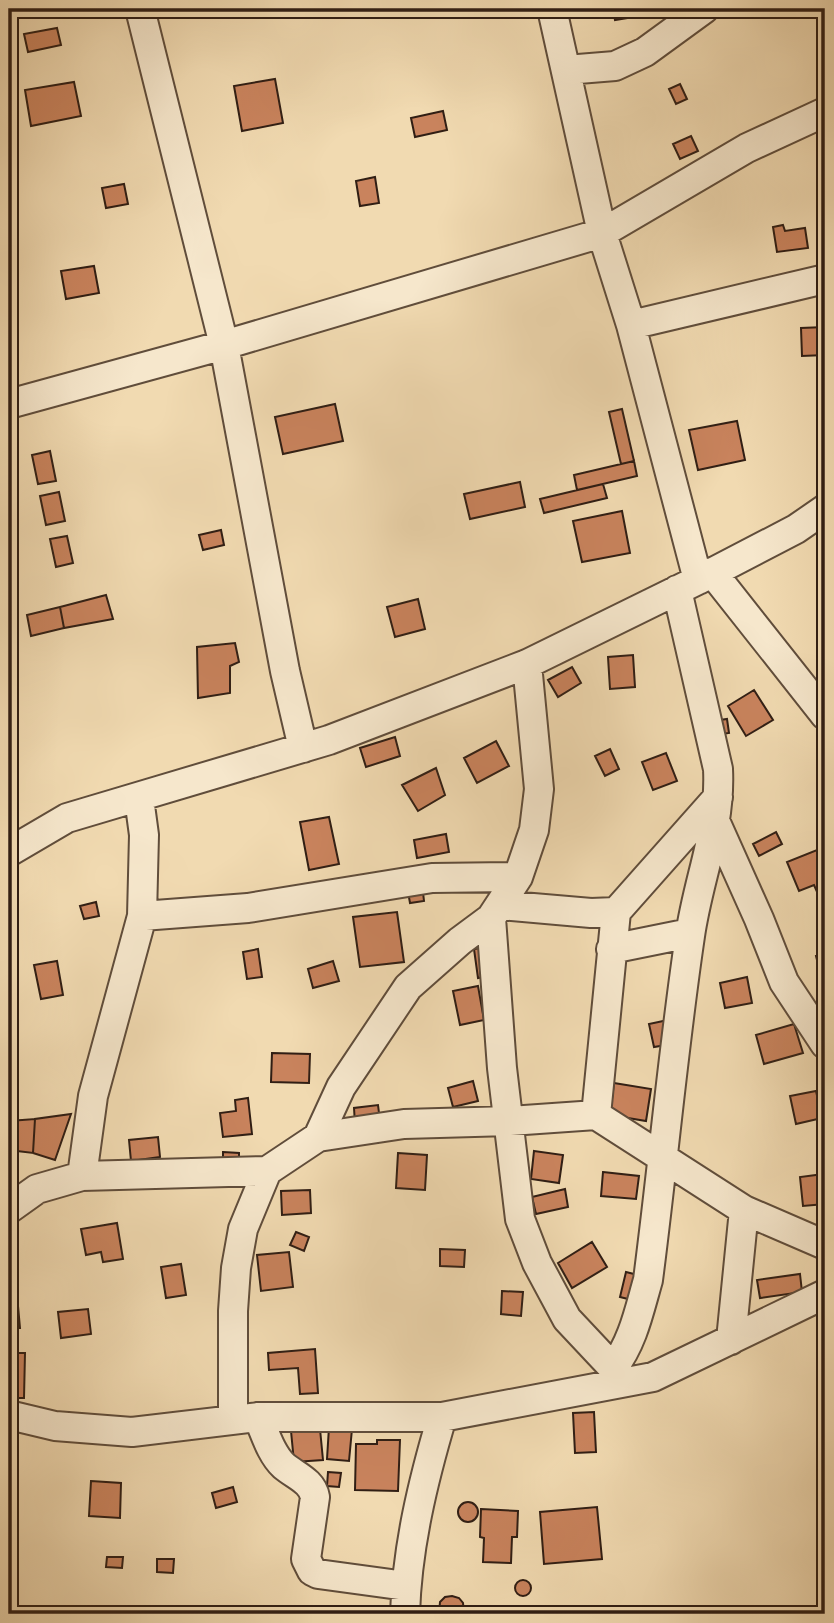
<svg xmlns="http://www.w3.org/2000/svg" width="834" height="1623" viewBox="0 0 834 1623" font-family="'Libre Caslon Text',serif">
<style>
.building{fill:#c9835d;stroke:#301e14;stroke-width:2}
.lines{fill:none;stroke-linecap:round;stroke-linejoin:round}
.street-casing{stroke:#604d3b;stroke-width:32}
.street{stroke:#f6e7cc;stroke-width:28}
</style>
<rect width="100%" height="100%" fill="#f1dab1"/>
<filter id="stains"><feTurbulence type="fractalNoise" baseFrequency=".00286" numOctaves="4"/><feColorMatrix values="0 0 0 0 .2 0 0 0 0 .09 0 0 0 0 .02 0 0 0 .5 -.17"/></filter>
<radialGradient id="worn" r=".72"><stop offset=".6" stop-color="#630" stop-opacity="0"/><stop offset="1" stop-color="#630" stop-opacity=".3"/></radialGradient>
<path class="building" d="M613,9h38l1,5 -37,6z
M57,28l4,17 -33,7 -4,-18z
M275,79l8,44 -41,8 -8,-45z
M74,82l7,34 -50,10 -6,-36z
M680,84l7,15 -11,5 -7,-15z
M443,111l4,19 -32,7 -4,-19z
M691,136l7,15 -18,8 -7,-15z
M375,177l4,26 -19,3 -4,-25z
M124,184l4,20 -22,4 -4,-20z
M783,225l2,6 20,-3 3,20 -31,4 -4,-25z
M94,266l5,27 -33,6 -5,-28z
M825,327v28l-23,1 -1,-28z
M335,404l8,37 -60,13 -8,-37z
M622,409l12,52 -13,3 -12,-52z
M737,421l8,39 -47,10 -9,-40z
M50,451l6,30 -18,3 -6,-29z
M634,461l3,15 -60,14 -3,-15z
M520,482l5,25 -55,12 -6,-25z
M603,484l4,14 -63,15 -4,-14z
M59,492l6,29 -19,4 -6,-29z
M622,511l8,42 -48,9 -9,-41z
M221,530l3,15 -21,5 -4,-15z
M67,536l6,27 -17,4 -6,-28z
M106,595l7,24 -49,9 -4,-21z
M418,599l7,30 -30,8 -8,-30z
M60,607l4,21 -33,8 -4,-21z
M235,643l4,19 -9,4v27l-32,5 -1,-51z
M633,655l2,32 -25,2 -2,-32z
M572,667l9,16 -23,14 -10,-17z
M754,690l19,30 -27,16 -18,-30z
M727,719l2,14 -14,2 -2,-14z
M395,737l5,19 -34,11 -6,-19z
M496,741l13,25 -32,17 -13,-25z
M610,749l9,20 -14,7 -10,-20z
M666,753l11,28 -24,9 -11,-28z
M436,768l9,27 -27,16 -16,-26z
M329,817l10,47 -30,6 -9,-48z
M776,832l6,12 -23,12 -6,-12z
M446,834l3,18 -32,6 -3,-18z
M817,850l8,21v30l-3,2 -8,-18 -15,6 -12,-29z
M422,884l2,17 -14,2 -3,-17z
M96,902l3,14 -15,3 -4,-13z
M397,912l7,50 -44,5 -7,-50z
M488,947l4,29 -14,2 -4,-29z
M258,949l4,28 -15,2 -4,-27z
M825,953v18l-5,1 -4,-16z
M57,961l6,34 -22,4 -7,-34z
M333,961l6,20 -26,7 -5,-19z
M747,977l5,26 -27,5 -5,-25z
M478,986l6,34 -24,5 -7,-34z
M668,1020l4,24 -18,3 -5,-23z
M794,1024l9,29 -39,11 -8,-29z
M272,1053l38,1 -1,29 -38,-1z
M473,1081l5,20 -25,6 -5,-19z
M614,1083l37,6 -5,32 -36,-6z
M816,1091l6,27 -26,6 -6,-28z
M248,1098l4,36 -29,3 -3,-24 16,-2 -1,-11z
M378,1105l2,16 -25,3 -1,-16z
M71,1114l-16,46 -22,-7 2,-34z
M35,1119l-2,34 -24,-3v-29z
M158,1137l2,20 -29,4 -2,-21z
M534,1151l29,4 -4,28 -28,-4z
M223,1152l16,1v13h-16z
M398,1153l29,2 -2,35 -29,-2z
M603,1172l36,4 -3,23 -35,-3z
M824,1174l1,30 -22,2 -3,-29z
M565,1189l3,18 -32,7 -4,-17z
M310,1190l1,23 -29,2 -1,-24z
M117,1223l6,36 -20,3 -2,-10 -15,3 -5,-26z
M296,1232l13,5 -5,14 -14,-6z
M592,1242l15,25 -35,21 -14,-25z
M440,1249l25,1 -1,17 -24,-1z
M289,1252l4,35 -32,4 -4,-36z
M181,1264l5,31 -20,3 -5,-31z
M626,1272l16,4 -6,25 -16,-4z
M800,1274l2,18 -42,6 -3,-18z
M502,1291l21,1 -2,24 -20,-2z
M17,1295l3,33h-11v-32z
M88,1309l3,25 -30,4 -3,-26z
M315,1349l3,44 -18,1 -2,-26 -29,2 -1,-17z
M9,1353h16l-1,45h-15z
M594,1412l2,40 -21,1 -2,-40z
M329,1427l23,2 -3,32 -22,-2z
M320,1429l3,31 -29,2 -3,-31z
M377,1440h23l-2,51 -43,-1 1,-46h21z
M328,1472l13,1 -2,14 -12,-1z
M91,1481l30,2 -1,35 -31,-2z
M233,1487l4,15 -21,6 -4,-15z
M458 1512a10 10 0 1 1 20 0a10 10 0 1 1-20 0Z
M597,1507l5,52 -58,5 -4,-52z
M481,1509l37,2 -1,26h-5l-1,26 -28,-1 1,-24 -4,-1z
M107,1557h16l-1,11 -16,-1z
M157,1559h17l-1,14 -16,-1z
M515 1588a8 8 0 1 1 16 0a8 8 0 1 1-16 0Z
M452,1596l7,2 4,5 1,11h-25l1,-12 5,-5z
M234,1606l49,4v4h-49z
M369,1608l24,4v2h-25z"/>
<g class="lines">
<g class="street-casing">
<path id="street" d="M140,9l84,336 61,326 18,77
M552,9l50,224 29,92 67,255
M566,70l49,-4 30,-14 59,-43
M631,325l194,-46
M9,404l215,-59 378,-112 145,-85 78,-36
M712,572l113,143
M716,823l43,96 25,63 41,62
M9,852l58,-34 262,-78 198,-76 171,-84 98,-51 29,-20
M500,905l91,8 25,-1
M142,916l106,-8 184,-30 86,-1
M491,918l11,150 18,151 17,44 30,56 46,49 1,15
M611,949l79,-16
M596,1115l20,-203 102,-115
M318,1137l23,-50 67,-100 52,-46 31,-23 27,-41 16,-47 5,-41 -12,-125
M82,1176l11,-80 49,-180 2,-81 -5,-37
M9,1209l28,-20 45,-13 185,-5
M731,1340l13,-130
M613,1368c20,-26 26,-57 35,-88 15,-115 25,-230 42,-344 8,-57 31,-107 28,-167l-41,-179
M9,1415l46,11 77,6 126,-15h184l211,-40 172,-83
M258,1417c7,16 13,37 26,49 12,10 28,15 31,31l-9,62 6,12 6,3 88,12
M233,1419v-108l3,-43 7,-39 24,-58 51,-34 86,-13 106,-3 86,-6 148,95 81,35
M405,1614c2,-67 18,-133 37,-197"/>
</g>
<use href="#street" class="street"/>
</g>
<rect width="834" height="1623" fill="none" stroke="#f1dab1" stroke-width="35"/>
<rect x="10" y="10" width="813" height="1602" fill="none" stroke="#301e14" stroke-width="3.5"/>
<rect x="18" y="18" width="799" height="1588" fill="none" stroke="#301e14" stroke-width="2"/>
<rect width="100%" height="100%" filter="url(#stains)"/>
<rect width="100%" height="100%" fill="url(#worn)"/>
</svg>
